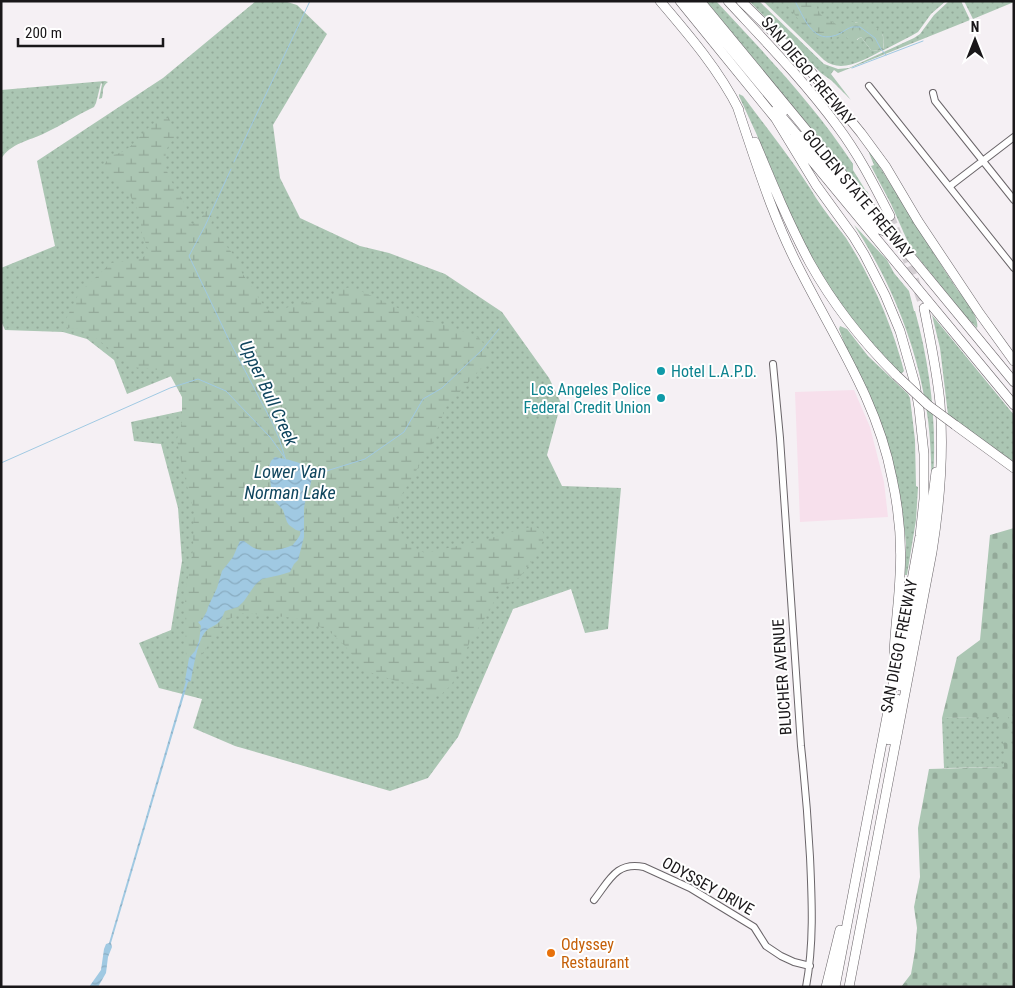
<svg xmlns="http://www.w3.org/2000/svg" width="1015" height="988" viewBox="0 0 1015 988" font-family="'Roboto Condensed',sans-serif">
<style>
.industrial{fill:#f7e0ec}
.grass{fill:url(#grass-dots)}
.forest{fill:url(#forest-crowns)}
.wetland{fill:url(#wetland-marsh)}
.cemetery{fill:url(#cemetery-stones)}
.water{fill:url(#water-waves)}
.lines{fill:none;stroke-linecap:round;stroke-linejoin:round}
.stream{stroke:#a0c9e2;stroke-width:1}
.highway-tunnel{stroke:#d4cfd3;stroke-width:9;stroke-dasharray:9 4.5;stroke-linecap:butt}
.minor-casing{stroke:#6a6569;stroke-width:8}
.highway-casing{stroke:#6a6569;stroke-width:10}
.minor{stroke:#fff;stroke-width:6}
.highway{stroke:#fff;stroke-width:9}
.highway-bridge-casing{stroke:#6a6569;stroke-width:10;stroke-linecap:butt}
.highway-bridge{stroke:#fff;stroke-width:9}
.culture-dot{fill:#0f9aa8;stroke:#fff;stroke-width:2}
.food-dot{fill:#e8710a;stroke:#fff;stroke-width:2}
.labels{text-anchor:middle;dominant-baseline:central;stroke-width:4;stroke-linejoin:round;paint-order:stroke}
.street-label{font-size:16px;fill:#191719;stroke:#fff}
.culture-label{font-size:16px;fill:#0d838f;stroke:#fff;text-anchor:start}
.food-label{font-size:16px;fill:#c56008;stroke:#fff;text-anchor:start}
.water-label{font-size:18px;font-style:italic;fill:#0f455e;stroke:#fff}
</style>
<defs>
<pattern id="grass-dots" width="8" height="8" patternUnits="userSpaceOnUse" patternTransform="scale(1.25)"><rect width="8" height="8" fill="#abc6b3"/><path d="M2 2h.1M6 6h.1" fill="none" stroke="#93a999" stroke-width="1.8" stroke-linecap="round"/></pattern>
<pattern id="forest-crowns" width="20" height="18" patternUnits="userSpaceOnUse" patternTransform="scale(1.25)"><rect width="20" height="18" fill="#abc6b3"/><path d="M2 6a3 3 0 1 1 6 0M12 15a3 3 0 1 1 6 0" fill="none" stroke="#93a999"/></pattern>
<pattern id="wetland-marsh" width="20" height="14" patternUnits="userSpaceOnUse" patternTransform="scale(1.25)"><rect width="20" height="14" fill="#abc6b3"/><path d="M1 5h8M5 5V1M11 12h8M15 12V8" fill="none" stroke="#93a999"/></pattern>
<pattern id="cemetery-stones" width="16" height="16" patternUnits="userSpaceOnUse" patternTransform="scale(1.25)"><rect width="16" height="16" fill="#abc6b3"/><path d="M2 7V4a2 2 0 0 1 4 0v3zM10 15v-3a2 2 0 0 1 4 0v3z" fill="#93a999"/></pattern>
<pattern id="water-waves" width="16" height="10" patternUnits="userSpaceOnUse" patternTransform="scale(1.25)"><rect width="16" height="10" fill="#a0c9e2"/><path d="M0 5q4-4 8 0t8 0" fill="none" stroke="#89acc1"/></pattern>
</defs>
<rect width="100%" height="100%" fill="#f5f0f4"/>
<path class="industrial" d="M854,390l16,37 14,55 4,35 -88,5 -5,-130z"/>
<path class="grass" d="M256,1h28l13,4 30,29 -54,91 7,53 20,40 60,28 29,7 56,21 57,38 47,66 12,25 -14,52 15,31 59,2 -13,141 -23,4 -14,-44 -58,20 -55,128 -30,41 -38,13 -155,-45 -42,-18 9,-29 -43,-11 -20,-45 32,-13 11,-69 -4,-53 -17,-64 -27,-3 -3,-19 56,-12 -13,-35 -47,19 -13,-34 -27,-21 -24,-7 -58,-2 -4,-9v-53l54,-22 -18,-85 126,-83z
M706,1h10c49,53 97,102 137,163v6l13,21h1l8,15z
M749,1h10l65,63 14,5 11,-1 65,-30 6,-4 14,-19 15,-14h12l9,19 -132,53 -4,-3 -3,4 20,26 -19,-19 -11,-8z
M763,1h183l-15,13 -13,18 -7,4 -27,14 -1,-15 -6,-6 -22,-7 2,18 4,-3 10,13 10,1c-17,9 -40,23 -57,9z
M964,1h50v1l-41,17z
M105,81l3,1c-7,5 -4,9 -6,16l-3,1 3,-15 -1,-1 -5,20 -2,4c-17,8 -32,18 -49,26 -16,8 -34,10 -44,26v-69z
M739,94l4,2c25,34 52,67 73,102 9,14 20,27 30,40 26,41 46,86 58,133l-2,2h-3l-38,-41 -23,-31 -24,-38 -21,-43 -37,-87 -17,-37z
M869,153h2c29,45 56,91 86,136 7,9 23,28 20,39l-10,-10 -56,-69 -20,-45 -20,-38 3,-1z
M854,225l33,35 7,13 15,18 5,20h1c16,58 23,119 17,179 -1,-26 -1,-52 -5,-77 -10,-68 -36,-131 -73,-188z
M932,315l82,100v47l-66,-47 -8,-67z
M840,326l7,3 21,27 40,38 2,4 5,42 1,46 2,1 -2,33 -9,55h-2l1,-31 -1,-10 -4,-27 -17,-73 -16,-44 -20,-36 -9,-25z
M1014,716v51l-70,1 -2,-50z"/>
<path class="forest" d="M851,22c8,0 27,4 31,11 2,4 1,12 2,17l-3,1 -10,-1 -10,-13 -7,4c-8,-1 -9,-5 -11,-12l4,-5z"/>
<path class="wetland" d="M782,1h33c5,22 14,15 27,28v6c-32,18 -40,-19 -60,-34z
M169,118l7,17 -10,15 -1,15 4,12 17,29 5,18 6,-1 13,-17 7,3 -7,17 23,28 9,19 25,37 9,3c18,-10 29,-12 50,-12l14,-12 12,-2 70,32 33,9 24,10 11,14 -1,8 -43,47 -15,39 -30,50 -5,22 9,25 20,10 56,-12 44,-13 11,-1 7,5v9l-10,18 -13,18 -21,14 -10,21 -18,27 -19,45 -11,11 -8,1 -9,-9 -8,-3 -17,-2 -30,-10 -13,-12 -11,-14 -17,-16 -33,-12 -51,-5 -15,6 -15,18 -16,23 -12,-1 -1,-66 8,-43 1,-38 -12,-45 -5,-28 5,-16v-26l-14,-26 -36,-4 -46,-37 -24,-3 17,-34 32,-30 30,-4 8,-7 -7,-18 -2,-20 -13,-24 -24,-22 3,-6 6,-7c18,-2 28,-21 42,-32 4,-3 10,-4 15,-5z"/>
<path class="cemetery" d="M1014,528v188l-6,1c0,17 6,32 5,50h1v220h-113l10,-13 4,-23 2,-23 -3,-21 6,-30 -2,-49 11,-59 75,-2v-20l-4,-18v-12l-58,1 15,-61 23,-17 10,-105z"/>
<path class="water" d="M275,457c13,3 29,4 38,16l-3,14 -3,5 -3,16v29l-6,23 -4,4 -4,8 -10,3 -18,4 -7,6 -11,16 -6,6 -13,4c-2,4 -3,8 -6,11 -3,4 -10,5 -13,9 -8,8 -13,38 -15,50l-3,1 -77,261 1,4 -4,10 -2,16 -8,14h-9l12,-17 3,-21 2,-5 3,-1 77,-262 -1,-1 4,-22 6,-7 4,-10 2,-15 -3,-4 4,-2 5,-9 1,-4 9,-19 5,-17 11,-14 7,-16h4c3,2 6,5 10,7 13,5 27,2 39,-3 2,-4 9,-9 7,-14l-4,-1 -7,-5 -2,-3 -4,-12 -11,-12 -3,-31 2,-6z"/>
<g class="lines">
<path class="stream" d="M795,1c8,15 17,41 38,35 7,-1 12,-7 19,-9 2,0 5,0 8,0l15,11 6,11 5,6
M852,68l71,-27
M234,162l76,-161
M231,169l-26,57 -16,30 40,84 44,84 6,14 7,23
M1,463l169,-75 28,-9 28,12 44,46 15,21
M312,479l11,-7 42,-13 39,-27 19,-33 19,-11 40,-38 17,-21"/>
<path class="highway-tunnel" d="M890,216l19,48 15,44"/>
<g class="minor-casing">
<path id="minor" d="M869,86l145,182
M933,93l2,8 79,99
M950,186l64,-49
M773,364l7,74 21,308c4,37 7,74 9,111 2,44 4,87 -4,130
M594,900c15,-19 22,-39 50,-33l46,21 64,39 12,19 15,10 13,6 16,4"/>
</g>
<g class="highway-casing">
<path id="highway" d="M660,1c29,34 59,69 79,109
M680,1l96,118
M691,1l92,111
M700,1l314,381
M728,1c38,41 77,81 110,126 21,28 36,58 52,89
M741,1l52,51 19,21 49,60 25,34 32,54 62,93 34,47
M737,106c19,56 36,113 64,166 34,67 77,131 91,206 7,32 10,65 8,97 -1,27 -5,53 -6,79
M776,110l27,32
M774,116l42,69 37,51 11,18 21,41 15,36 15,53 4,24 5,46v45l-4,37 -27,149 -58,302
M802,136l77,93 11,4
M793,138l221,267
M755,142c17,41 34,82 55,121 24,43 52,78 86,112
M955,425l59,43
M900,686l30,-166 6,-48
M889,740l8,-41
M826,987l14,-57
M849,987l83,-435c8,-50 12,-99 8,-149 -3,-32 -10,-64 -16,-95"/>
</g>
<use href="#minor" class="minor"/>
<use href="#highway" class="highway"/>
<g class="highway-bridge-casing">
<path id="highway-bridge" d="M896,375l32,30 27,20"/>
</g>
<use href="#highway-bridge" class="highway-bridge"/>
</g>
<g class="culture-dot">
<circle cx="661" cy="371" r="5"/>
<circle cx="661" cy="398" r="5"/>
</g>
<circle class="food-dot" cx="551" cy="953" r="5"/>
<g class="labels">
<g class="street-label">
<text transform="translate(808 71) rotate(50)">SAN DIEGO FREEWAY</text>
<text transform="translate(858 194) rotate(50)">GOLDEN STATE FREEWAY</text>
<text transform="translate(899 646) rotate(-79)">SAN DIEGO FREEWAY</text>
<text transform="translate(782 677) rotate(-94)">BLUCHER AVENUE</text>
<text transform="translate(708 886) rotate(29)">ODYSSEY DRIVE</text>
</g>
<g class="culture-label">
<text x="671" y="371">Hotel L.A.P.D.</text>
<text x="651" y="389" text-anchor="end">Los Angeles Police<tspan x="651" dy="18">Federal Credit Union</tspan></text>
</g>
<g class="food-label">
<text x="561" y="944">Odyssey<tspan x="561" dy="18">Restaurant</tspan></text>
</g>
<g class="water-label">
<text transform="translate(269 393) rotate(65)">Upper Bull Creek</text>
<text x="290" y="471">Lower Van<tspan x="290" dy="21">Norman Lake</tspan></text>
</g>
</g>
<rect width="1015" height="988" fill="none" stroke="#191719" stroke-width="5"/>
<g transform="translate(975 40)" stroke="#ffffff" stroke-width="4" paint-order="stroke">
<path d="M0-4L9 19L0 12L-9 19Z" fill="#191719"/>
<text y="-8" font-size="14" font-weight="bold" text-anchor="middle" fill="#191719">N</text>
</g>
<path d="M18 38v8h145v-8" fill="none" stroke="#191719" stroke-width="2.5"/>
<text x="25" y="38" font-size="15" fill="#191719" stroke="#ffffff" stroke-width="4" paint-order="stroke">200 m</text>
</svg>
